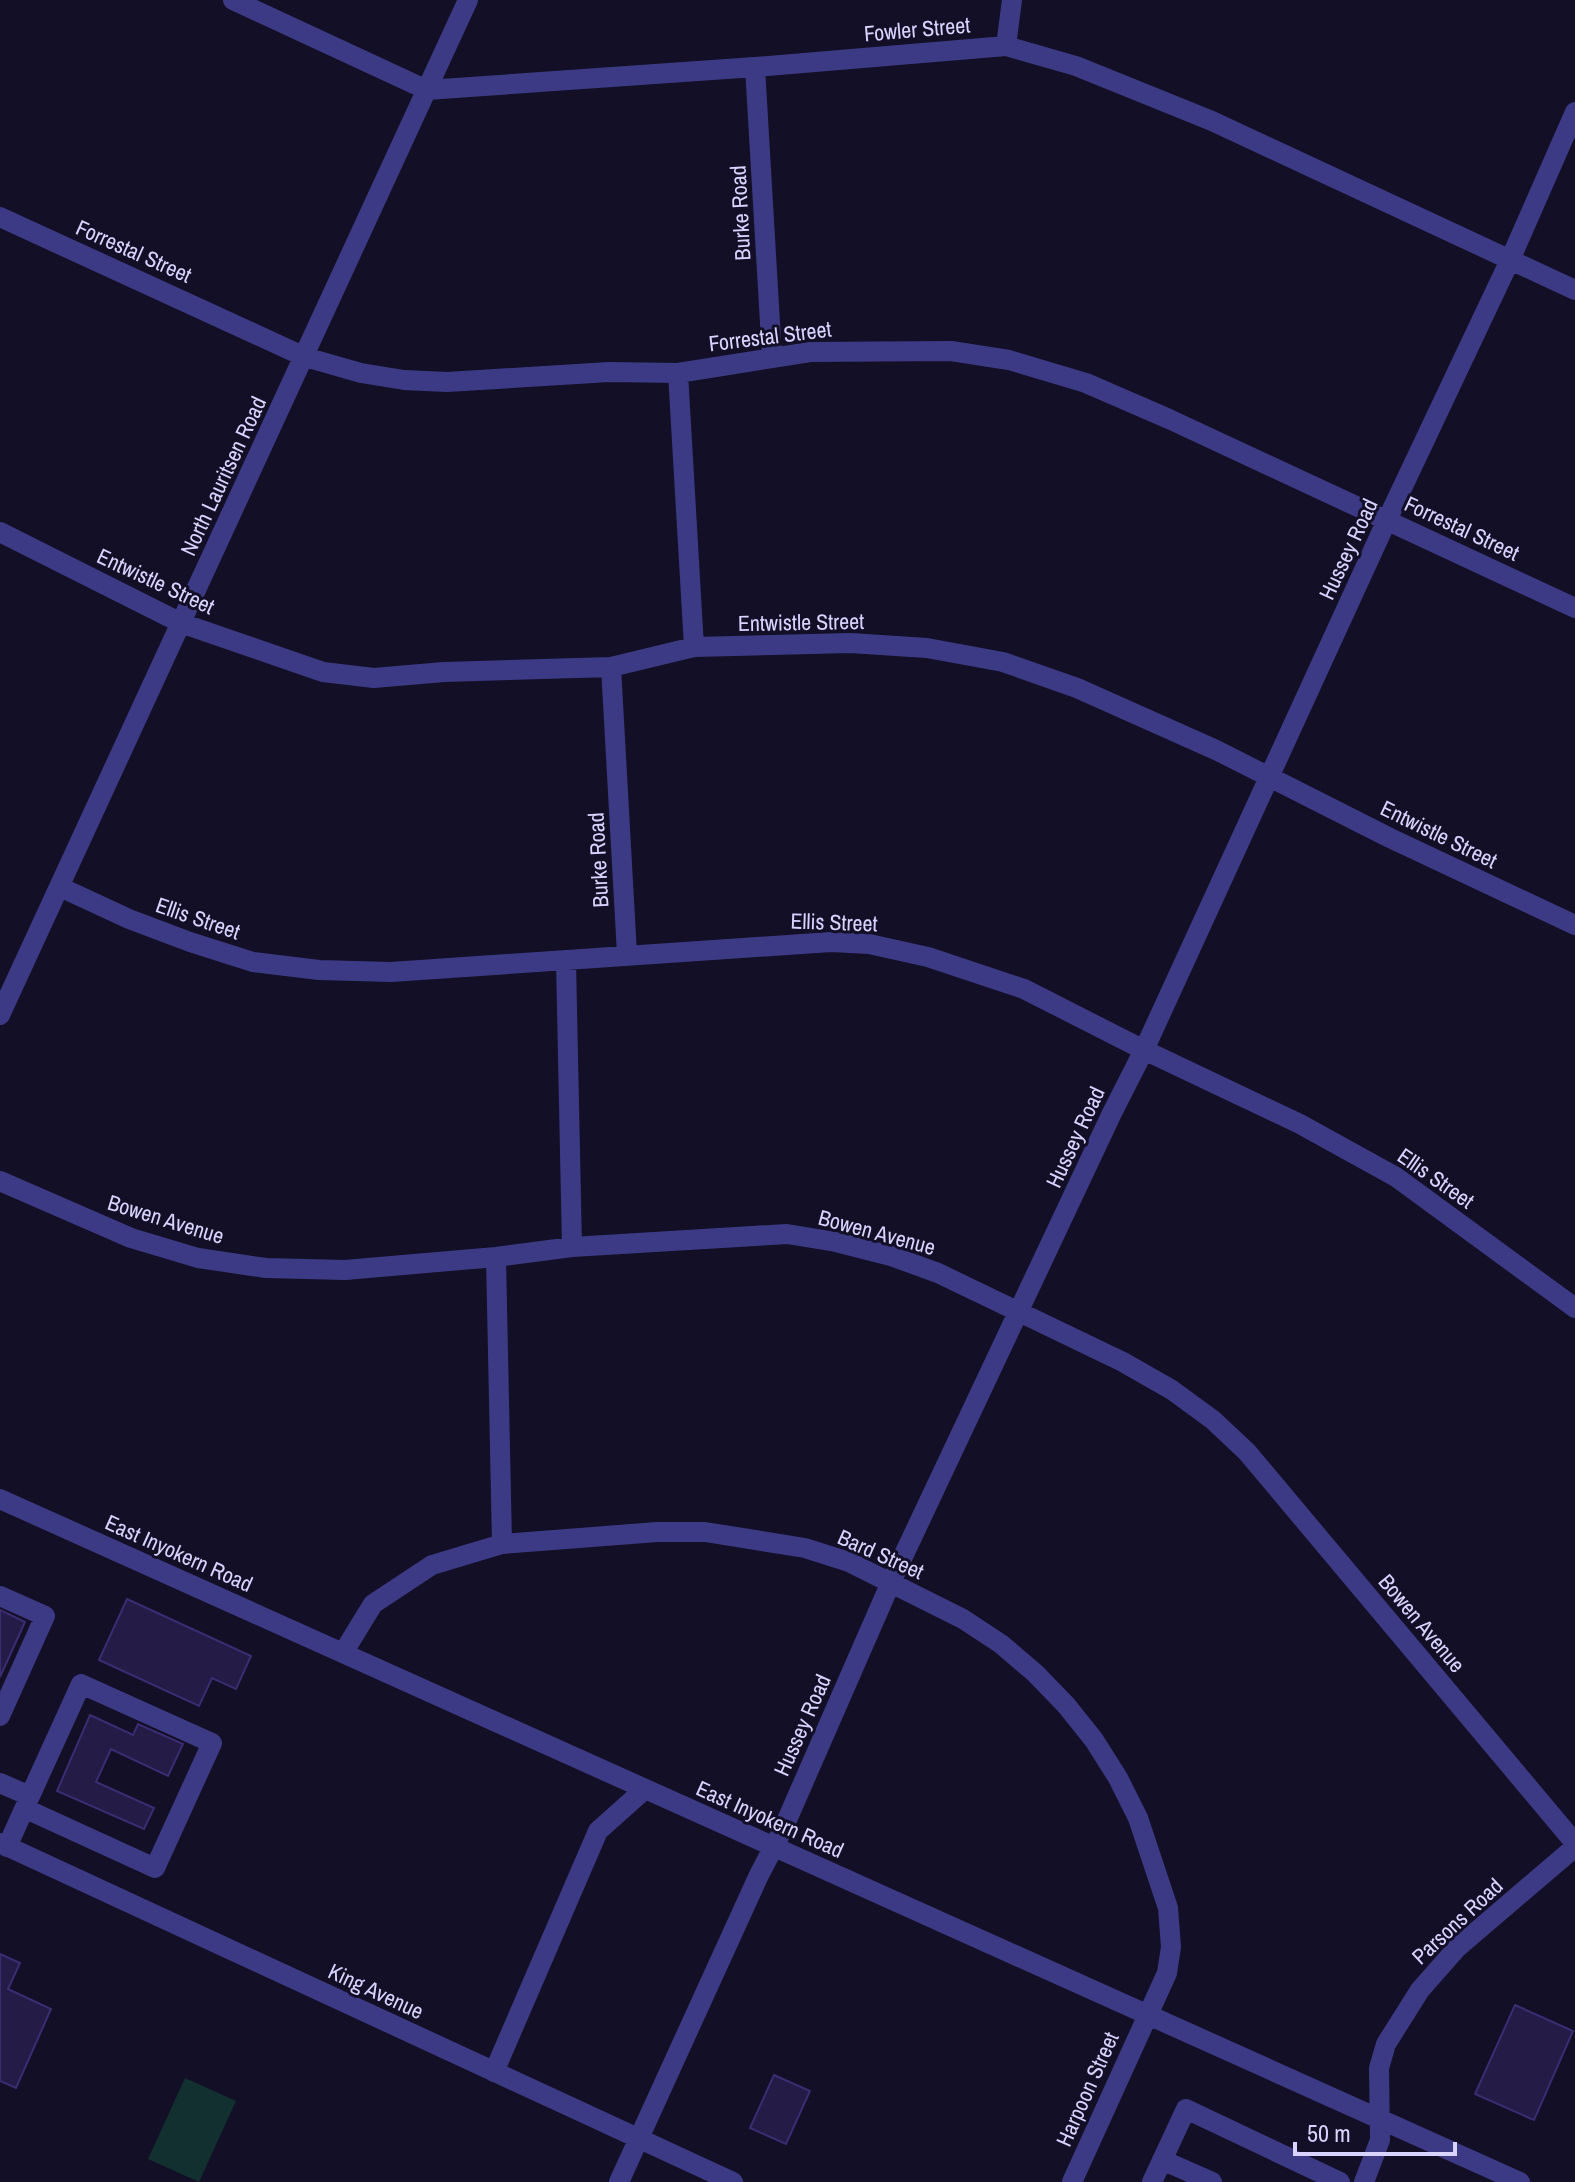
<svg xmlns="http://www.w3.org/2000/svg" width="1575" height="2182" viewBox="0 0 1575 2182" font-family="'Archivo Narrow',sans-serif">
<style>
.green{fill:#12302f}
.building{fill:#241b47;stroke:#3b2d73;stroke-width:2}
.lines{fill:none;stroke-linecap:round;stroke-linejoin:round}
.minor{stroke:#3d3a85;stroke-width:20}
.labels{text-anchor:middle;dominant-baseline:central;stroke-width:6;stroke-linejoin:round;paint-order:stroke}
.street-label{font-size:22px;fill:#d9d4ff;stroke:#130f26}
</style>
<rect width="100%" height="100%" fill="#130f26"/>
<path class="green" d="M185,2078l51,23 -37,81 -51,-23z"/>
<path class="building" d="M127,1599l124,57 -15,33 -24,-11 -13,28 -100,-46z
M0,1610l25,12 -25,55z
M90,1715l43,20 5,-11 45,20 -15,32 -57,-27 -15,33 58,26 -10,21 -87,-38z
M0,1954l20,9 -12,26 43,20 -35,79 -16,-7z
M1515,2005l58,26 -39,89 -59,-26z
M774,2075l36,16 -24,53 -36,-16z"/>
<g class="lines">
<path class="minor" d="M233,0l194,90 328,-23 251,-21 70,20 136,55 363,169
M1006,46l6,-46
M755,67l17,290
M0,217l305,140 56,16 43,7 43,2 162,-10 69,1 132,-21 141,-1 58,9 77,23 83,36 406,189
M678,373l16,274
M0,532l181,91 142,49 51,6 70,-6 167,-5 83,-20 156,-4 77,5 76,14 74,26 139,62 174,88 185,87
M611,667l16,287
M60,887l69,32 61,23 63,20 66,8 72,2 440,-30 38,2 59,13 96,32 120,61 156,74 96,53 179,131
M566,961l6,286
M0,1015l468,-1015
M0,1181l131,57 67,20 68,10 79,2 151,-13 76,-10 215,-13 49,8 55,14 47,17 185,89 49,28 41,30 34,32 328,391
M496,1257l6,287
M0,1499l1520,683
M0,1596l45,20 -45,100
M343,1653l30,-49 59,-39 70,-21 155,-12h48l100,16 44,14 114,57 38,25 34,29 31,32 28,35 24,38 20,40 30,90 3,39 -4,26 -95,209
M0,1783l30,13 51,-112 131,59 -57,125 -129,-59
M0,1843l733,339
M7,1847l23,-51
M494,2072l104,-241 47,-42
M1162,2160l50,22
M619,2182l140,-307 24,-46 108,-247 221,-469 32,-63 243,-530 123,-260 65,-148
M1152,2182l34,-73 154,73
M1364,2182l16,-42 -1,-72 7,-24 34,-54 37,-42 118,-101"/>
</g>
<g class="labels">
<g class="street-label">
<text transform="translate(917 29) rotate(-5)">Fowler Street</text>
<text transform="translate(740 213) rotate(-93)">Burke Road</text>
<text transform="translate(134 251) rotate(24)">Forrestal Street</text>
<text transform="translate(770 336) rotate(-7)">Forrestal Street</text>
<text transform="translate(223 476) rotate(-65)">North Lauritsen Road</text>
<text transform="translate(1462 528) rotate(25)">Forrestal Street</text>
<text transform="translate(1348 549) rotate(-65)">Hussey Road</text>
<text transform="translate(156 581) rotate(25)">Entwistle Street</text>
<text transform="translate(801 622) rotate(-1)">Entwistle Street</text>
<text transform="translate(1439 834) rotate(26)">Entwistle Street</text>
<text transform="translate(598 860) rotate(-93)">Burke Road</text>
<text transform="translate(198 918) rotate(19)">Ellis Street</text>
<text transform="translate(834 922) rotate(2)">Ellis Street</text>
<text transform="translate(1075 1137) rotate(-65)">Hussey Road</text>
<text transform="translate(1436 1178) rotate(35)">Ellis Street</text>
<text transform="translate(166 1219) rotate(17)">Bowen Avenue</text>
<text transform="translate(877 1232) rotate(15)">Bowen Avenue</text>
<text transform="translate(179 1553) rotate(24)">East Inyokern Road</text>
<text transform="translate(881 1554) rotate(24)">Bard Street</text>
<text transform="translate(1422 1623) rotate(50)">Bowen Avenue</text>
<text transform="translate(802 1725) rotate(-66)">Hussey Road</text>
<text transform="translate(770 1819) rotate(24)">East Inyokern Road</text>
<text transform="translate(1457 1921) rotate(-43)">Parsons Road</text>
<text transform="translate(376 1991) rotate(25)">King Avenue</text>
<text transform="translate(1087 2089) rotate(-66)">Harpoon Street</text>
</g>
</g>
<path d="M1295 2142v12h160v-12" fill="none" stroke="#d9d4ff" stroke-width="4"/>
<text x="1307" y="2142" font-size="24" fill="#d9d4ff" stroke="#130f26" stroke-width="6" paint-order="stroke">50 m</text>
</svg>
